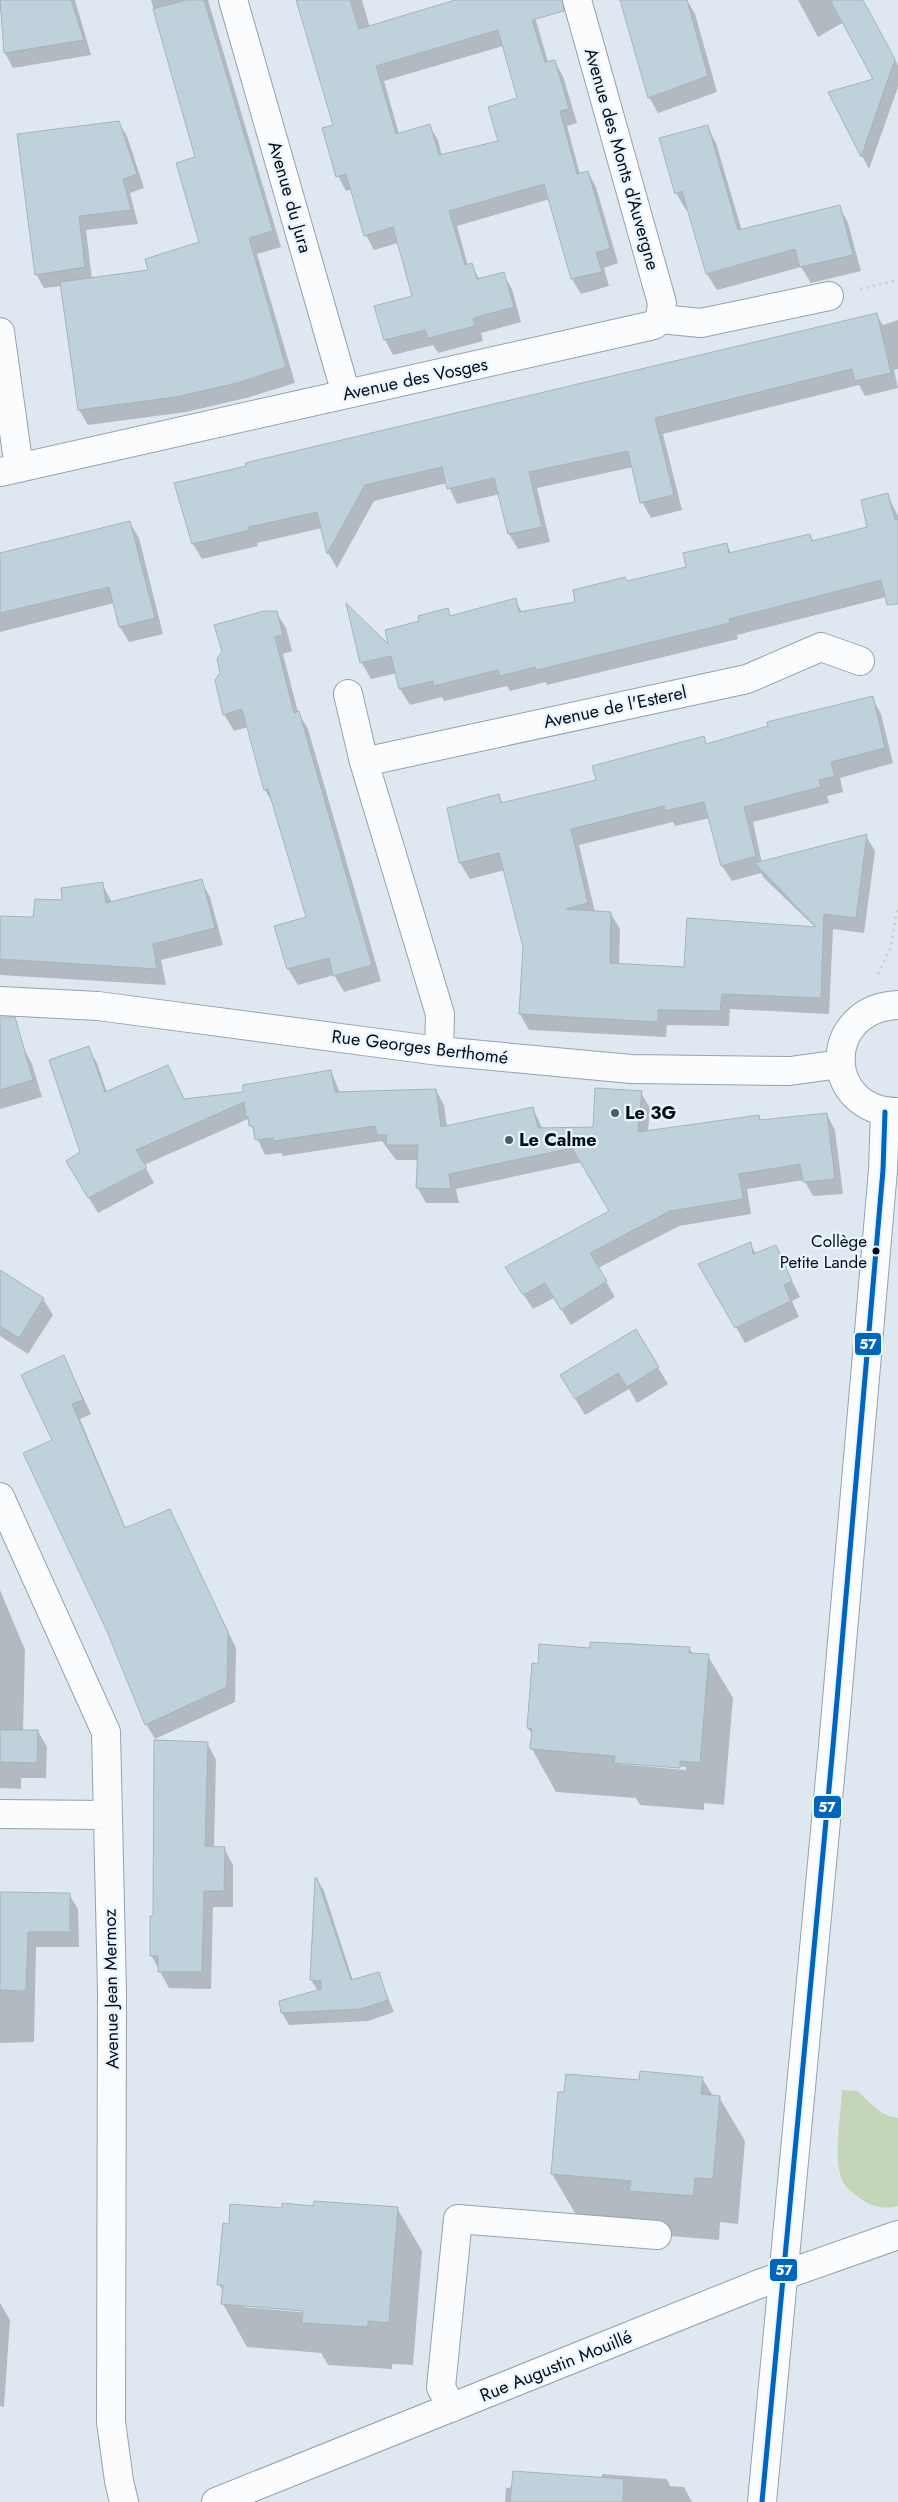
<svg xmlns="http://www.w3.org/2000/svg" width="898" height="2502" viewBox="0 0 898 2502" font-family="Jost,sans-serif">
<style>
.green{fill:#c5d5b7}
.shadow{fill:#0003;fill-rule:evenodd}
.building{fill:#bfd2db;stroke:#a4b4bd;fill-rule:evenodd}
.lines{fill:none;stroke-linecap:round;stroke-linejoin:round}
.minor-casing{stroke:#95a2ad;stroke-width:30}
.path{stroke:#ced2d5;stroke-width:3;stroke-dasharray:2.5 4;stroke-linecap:butt}
.minor{stroke:#fafcfd;stroke-width:28}
.bus-1-casing{stroke:#ecf5fd;stroke-width:9}
.bus-1{stroke:#0065bd;stroke-width:5}
.poi-dot{fill:#4f5b67;stroke:#ecf5fd;stroke-width:2}
.bus-dot{fill:#010f1c;stroke:#ecf5fd;stroke-width:2}
.labels{text-anchor:middle;dominant-baseline:central;stroke-width:4.5;stroke-linejoin:round;paint-order:stroke}
.bus-label{font-size:17px;fill:#010f1c;stroke:#ecf5fd;text-anchor:end}
.street-label{font-size:18px;fill:#010f1c;stroke:#ecf5fd}
.poi-label{font-size:18px;font-weight:bold;fill:#010f1c;stroke:#ecf5fd;text-anchor:start}
.line-badge{stroke:#ecf5fd;stroke-width:2}
.badge-label{font-size:14px;text-anchor:middle;font-weight:bold;fill:#fff}
</style>
<rect width="100%" height="100%" fill="#dfe8f1"/>
<path class="green" d="M842,2090l16,1c12,12 23,25 40,27v88c-12,3 -23,2 -34,-5 -8,-5 -18,-12 -22,-21 -9,-22 -1,-65 0,-90z"/>
<path class="shadow" d="M0,0h75l16,55 -78,13 -8,-15z
M151,0h57l73,247 -24,7 38,129 -49,15 -60,14 -98,13 -9,-15 -17,-124 -18,2 -8,-14 82,-152 9,14 17,52 -14,5 8,31 -52,6 6,49 58,-8 51,-28 -4,-85z
M297,0h65l8,28 89,-28h71l18,62 6,-1 9,15 14,47 -10,3 13,48 8,-2 8,15 22,76 -14,5 5,18 -28,8 -9,-15 -22,-80 -93,27 11,40 3,-1 9,15 23,-6 9,15 9,33 -40,11 2,8 -45,12 -5,-8 -40,10 -8,-15 -9,-33 37,-10 -15,-54 -24,7 -8,-15 -14,-46 -6,2 -8,-15 -4,-50zM503,46l15,53 -19,43 -57,14 -4,-16 -9,-15 -30,9 -15,-53z
M622,0h65l8,14 22,78 -59,21 -9,-16z
M798,0h64l36,65v22l-29,82 -40,-76 46,-13 -31,-58 -26,15z
M707,126l9,17 26,88 97,-25 9,17 13,48 -50,12 -10,-16 -84,23 -10,-16 -18,-65 -3,1 -10,-17z
M876,314l7,11 15,-5v49l-4,1 4,18 -33,8 -6,-11 -196,49 19,76 -31,8 -9,-16 -9,-35 -96,21 13,54 -32,7 -9,-15 -9,-40 -43,10 -10,-21 -73,18 -37,67 -9,-15 -6,-25 -65,15 1,3 -56,13 -9,-15 -17,-60z
M887,494l11,22v78l-161,41 1,4 -191,46 -1,-3 -36,9 -3,-5 -63,15 -2,-4 -32,8 -10,-16 -3,-16 -26,6 -9,-16 -14,-56 43,41 29,-26 27,-12 4,7 64,-17 7,12 55,-9 50,-20 61,-15 38,-24 6,10 78,-19 4,7 55,-14z
M130,523l9,15 24,96 -34,8 -9,-15 -6,-24 -114,29v-78z
M276,612l10,16 6,23 -9,3 15,58 10,17 73,252 -37,11 -10,-17 -36,10 -10,-16 -12,-42 32,-9 -34,-113 -9,-15 -17,-63 -14,4 -10,-17z
M872,698l9,16 12,49 -53,15 3,14 -16,4 2,7 -76,19 9,41 104,-27 9,15 -11,82 -31,-4 -4,85 -99,-5 -1,17 -62,-1 -1,12 -137,-7 -9,-16 4,-67 -19,-77 -35,9 -10,-16 -12,-54 51,-14 4,9 95,-23 105,-44 4,8zM710,818l12,48 10,15 29,-8 4,6 51,49 -131,40 -66,-3 1,-36 -9,-15 -16,-2 -16,-67 94,-23 2,4z
M201,881l9,16 13,48 -62,15 5,25 -166,-10v-58l35,1 28,-16 39,-18 10,18z
M23,1047l9,17 10,33 -42,12v-56z
M88,1048l9,15 10,29 60,-26 18,34 60,-7 86,-22 9,22 96,-3 8,15 3,22 86,-19 10,22 51,-2 47,-35 9,15 -2,24 111,-16 2,5 66,-6 8,15 8,64 -30,2 -9,-16 -57,9 4,25 -72,12 -81,42 17,29 -44,28 -17,-27 -21,11 -27,-41 105,-57 -29,-49 -126,27 3,14h-33l-9,-16 1,-27h-22l-14,-19 -99,15 -2,-3 -16,2 -17,-36 -104,46 10,18 -56,30 -22,-36 6,-24z
M750,1243l6,11 19,-7 25,50 -8,4 7,16 -54,26 -45,-79z
M0,1271l43,28 10,16 -25,39 -28,-18z
M636,1331l32,53 -31,19 -8,-14 -44,26 -14,-23z
M64,1357l27,57 -11,5 46,110 44,-18 66,137 -1,54 -80,37 -9,-15 -39,-95 -54,-188z
M0,1590l25,60 -2,81h15l9,16 -1,31h-25v11l-21,-1z
M625,1643l64,5 4,6 15,2 25,42 -9,107 -20,-2v7l-64,-5 -4,-7 -80,-6 -24,-43 1,-13 -5,-8 11,-63 52,-16 33,-3zM617,1762l69,5v3l-69,-6z
M207,1743l9,17 -2,88h10l9,17v42h-20l-2,82 -42,-1 -18,-33 3,-38z
M317,1879l7,12 29,90 25,-7 16,38 -26,9 -79,4 -7,-12 -2,-11 38,-11 -7,-11z
M0,1893l69,1 9,15 1,38h-43l-2,95 -34,1z
M702,2078l11,18 6,1 26,44 -7,83 -18,-2 -1,18 -62,-5 -79,-17 -26,-44 88,-92z
M314,2207l83,1 25,43 -9,114 -21,-1v5l-64,-4 -7,-12 -74,-6 -24,-43 1,-11 -5,-9 11,-59zM243,2305l67,6v2l-67,-6z
M0,2303l10,17 -6,87 -4,-1z
M602,2474l65,5 3,7 14,1 8,15h-187l1,-14 95,-9z"/>
<path class="building" d="M0,0h71l13,40 -80,13z
M186,0h18l69,231 -24,7 37,129 -49,16 -61,14 -98,13 -18,-128 88,-12 -3,-11 54,-17 -23,-79 19,-6 -42,-148z
M296,0h54l9,29 96,-29h107l2,11 -32,9 13,42 10,-2 14,49 -9,2 17,63 11,-3 22,77 -14,5 6,19 -31,7 -27,-95 -95,27 16,54 7,-2 5,16 27,-7 10,35 -41,11 2,8 -23,6 -24,6 -3,-8 -41,10 -10,-34 38,-10 -19,-69 -29,9 -18,-62 -10,3 -14,-49 11,-3zM498,30l19,68 -29,9 10,34 -59,14 -9,-31 -34,10 -20,-68z
M620,0h67l21,76 -60,22z
M830,0h33l32,59 -34,98 -33,-65 45,-13z
M119,121l18,53 -14,5 8,31 -52,6 6,51 -50,8 -18,-141z
M708,125l30,105 102,-25 13,50 -53,12 -5,-18 -89,25 -24,-83 -7,3 -16,-56z
M877,313l14,60 -36,8 -3,-12 -197,49 19,77 -34,8 -12,-52 -99,21 13,55 -34,7 -14,-56 -47,11 -5,-22 -77,18 -38,69 -10,-42 -68,15 1,3 -58,14 -18,-61 72,-17 -1,-3z
M888,493l7,27 3,-1v85l-11,1 -6,-25 -152,39 1,4 -193,47 -2,-3 -35,9 -2,-6 -64,16 -1,-5 -34,8 -8,-33 -31,7 -14,-60 42,41 -3,-14 34,-9 -1,-5 30,-8 2,8 66,-18 3,14 56,-10 -2,-12 52,-13 2,4 59,-14 -3,-14 44,-10 2,10 81,-19 2,7 55,-14 -6,-27z
M130,521l25,97 -36,9 -10,-40 -109,26v-60z
M264,611h13l6,24 -8,2 19,76 5,-2 73,254 -39,11 -4,-18 -42,11 -13,-43 32,-9 -38,-128 -4,1 -22,-81 -19,6 -8,-35 5,-7 -3,-14 5,-8 -8,-26z
M873,696l12,52 -54,14 4,14 -16,4 2,7 -77,20 12,49 -35,10 -17,-64 -39,9 -1,-5 -93,23 17,74 -22,6 45,3 -1,51 74,4 3,-49 129,9 -61,-64 112,-29 -11,84 -32,-4 -3,84 -99,-4 -2,17 -62,-1v12l-139,-8 4,-67 -24,-94 -40,10 -12,-55 52,-14 2,9 95,-23 -4,-14 112,-30 2,8 62,-18 -1,-4z
M202,879l13,49 -62,16 4,25 -157,-10v-43l33,1 2,-18 27,1 -1,-12 42,-6 3,21z
M0,1017h15l18,63 -33,10z
M89,1046l16,46 63,-27 16,34 59,-7v-7l88,-15 4,22 101,-3 5,38 92,-20 5,21 55,-1 2,-39 47,3 -4,41 121,-17 1,5 67,-7 8,66 -32,3 -3,-18 -61,10 4,25 -73,12 -80,42 17,28 -46,29 -16,-27 -22,12 -18,-28 104,-56 -37,-63 -123,26 2,15 -35,-1 2,-43h-32l1,-10h-10l-2,-9 -102,15v-3l-18,2 -2,-14h-4l-1,-9h-2l-2,-15 -108,48 11,18 -59,30 -22,-37 14,-9 -31,-92z
M751,1242l2,12 23,-9 16,36 -8,4 7,16 -56,27 -37,-64z
M0,1270l44,28 -25,40 -19,-12z
M636,1329l23,38 -32,20 -9,-14 -43,26 -15,-24z
M64,1355l19,45 -11,4 53,124 45,-19 58,123 -1,55 -82,38 -39,-96 -83,-176 29,-13 -31,-65z
M590,1642l100,5 -1,6 20,1 -9,109 -20,-2v7l-66,-5 1,-7 -85,-7 2,-20 -5,-1 5,-65 6,1 1,-20 51,4z
M0,1730h38l-1,33 -37,-1z
M154,1740l54,2 -3,104 20,1 -1,44h-20l-2,81h-44v-16h-8v-40h3z
M315,1878h2l34,102 28,-8 9,28 -28,9 -79,4 -2,-12 42,-12v-8l-11,-1z
M0,1892l70,1v39h-42l-2,59 -26,-1z
M640,2071l63,6 -2,17 19,2 -7,83 -18,-1 -2,18 -64,-5 2,-10 -80,-7 7,-82h6l2,-18 73,6z
M314,2201l84,6 -9,116 -21,-2v6l-66,-4 1,-12 -82,-7 2,-19h-6l6,-62 6,1 1,-20 52,4v-5l31,3z
M513,2471l111,8 -1,23h-113z"/>
<g class="lines">
<g class="minor-casing">
<path id="minor" d="M233,0l113,394
M660,319l41,4 128,-27
M0,332l19,136
M0,472l654,-147 6,-6 2,-16 -85,-303
M348,694l16,68
M0,1001l98,5 341,45 192,18 159,2 50,-7
M898,1005c-77,3 -76,107 0,107
M439,1051l1,-37 -76,-252 383,-83 74,-32 39,14
M0,1497l106,235 6,260 -1,430 8,59 5,21
M0,1814l107,1
M451,2408l-10,-21 17,-168 199,16
M216,2502l543,-218 139,-49
M762,2502l71,-756 50,-576 2,-58"/>
</g>
<path class="path" d="M860,289l38,-9
M878,974l12,-25 8,-43"/>
<use href="#minor" class="minor"/>
<g class="bus-1-casing">
<path id="bus-1" d="M762,2502l71,-756 50,-576 2,-58"/>
</g>
<use href="#bus-1" class="bus-1"/>
</g>
<g class="poi-dot">
<circle cx="615" cy="1113" r="5"/>
<circle cx="509" cy="1140" r="5"/>
</g>
<circle class="bus-dot" cx="876" cy="1251" r="4.5"/>
<g class="labels">
<g class="bus-label">
<text x="867" y="1241">Collège<tspan x="867" dy="21">Petite Lande</tspan></text>
</g>
<g class="street-label">
<text transform="translate(622 159) rotate(74)">Avenue des Monts d'Auvergne</text>
<text transform="translate(290 197) rotate(74)">Avenue du Jura</text>
<text transform="translate(415 379) rotate(-12)">Avenue des Vosges</text>
<text transform="translate(615 707) rotate(-12)">Avenue de l'Esterel</text>
<text transform="translate(420 1047) rotate(7)">Rue Georges Berthomé</text>
<text transform="translate(111 1989) rotate(-91)">Avenue Jean Mermoz</text>
<text transform="translate(556 2366) rotate(-22)">Rue Augustin Mouillé</text>
</g>
<g class="poi-label">
<text x="625" y="1113">Le 3G</text>
<text x="519" y="1140">Le Calme</text>
</g>
</g>
<g class="line-badge">
<rect x="854" y="1332" width="28" height="24" rx="5" fill="#0065bd"/>
<rect x="813" y="1795" width="29" height="24" rx="5" fill="#0065bd"/>
<rect x="769" y="2258" width="29" height="24" rx="5" fill="#0065bd"/>
</g>
<g class="badge-label">
<text x="868" y="1349">57</text>
<text x="827" y="1812">57</text>
<text x="784" y="2275">57</text>
</g>
</svg>
